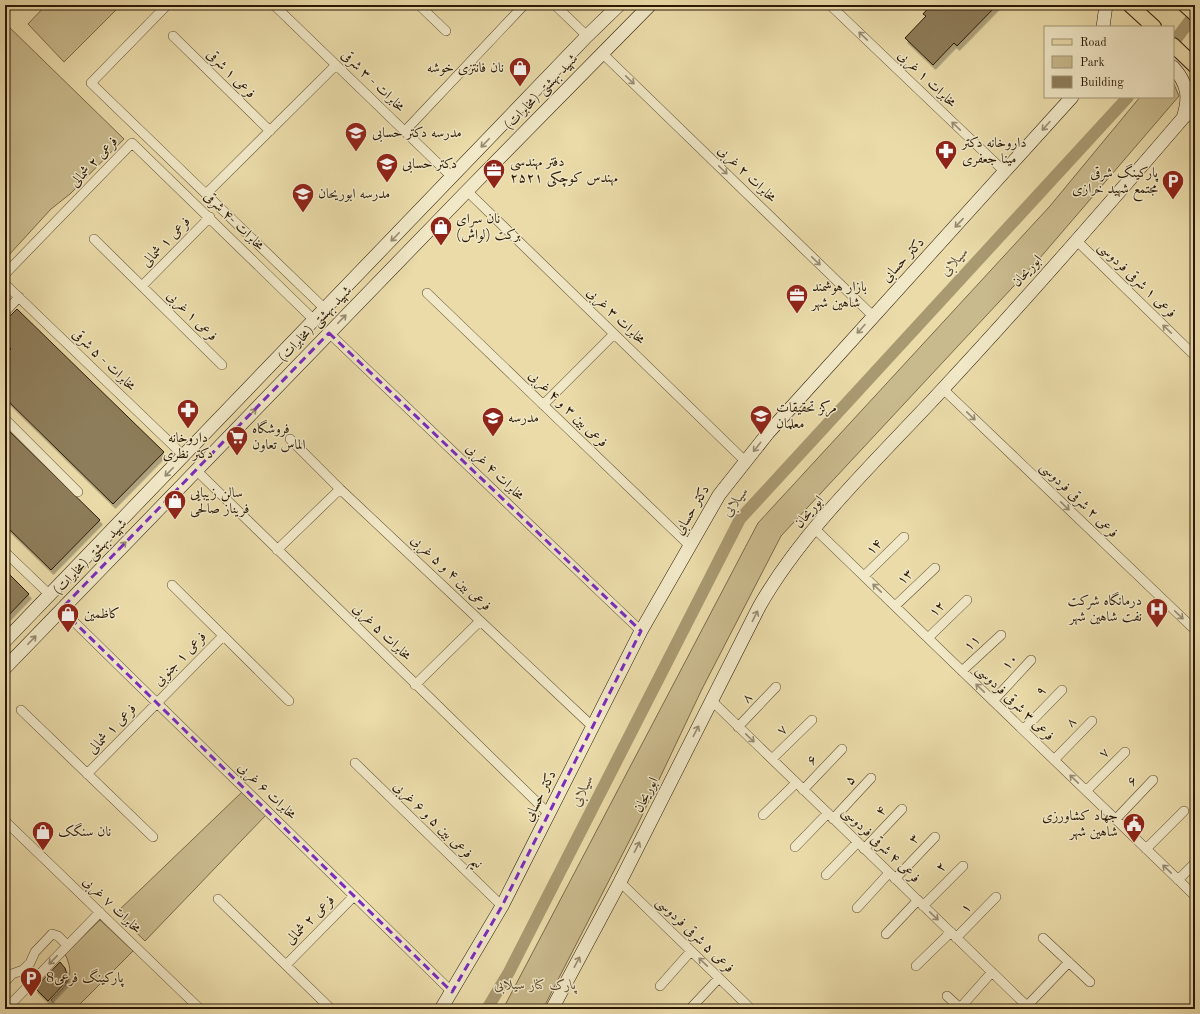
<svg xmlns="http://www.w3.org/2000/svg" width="1200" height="1014" viewBox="0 0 1200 1014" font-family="'Old Standard TT',Amiri,serif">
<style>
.green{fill:#c9ba8d;stroke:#7a6949}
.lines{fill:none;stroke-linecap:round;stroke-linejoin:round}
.canal{stroke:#a99971;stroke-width:12}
.building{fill:#8e7d5a;stroke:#2a1805;filter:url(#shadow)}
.minor-casing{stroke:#5a492e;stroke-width:10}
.secondary-casing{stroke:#2a1805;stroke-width:14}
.primary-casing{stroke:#2a1805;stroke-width:16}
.minor{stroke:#f1e8c7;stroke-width:9}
.secondary{stroke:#f1e8c7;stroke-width:13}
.primary{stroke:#eadba9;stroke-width:14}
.oneway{stroke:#978a70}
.marked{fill:none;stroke:#7b2cbf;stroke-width:3;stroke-dasharray:8 5;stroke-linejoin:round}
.labels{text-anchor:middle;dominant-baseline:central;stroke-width:3;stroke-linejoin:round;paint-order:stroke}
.poi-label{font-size:14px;fill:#2a1805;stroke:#f1e8c7;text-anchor:start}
.street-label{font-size:14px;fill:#2a1805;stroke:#f1e8c7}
.park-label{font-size:14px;font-style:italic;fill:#5a492e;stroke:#f1e8c7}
.water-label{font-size:15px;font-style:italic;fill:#5d4c30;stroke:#f1e8c7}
</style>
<defs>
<filter id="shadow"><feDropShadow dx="2.5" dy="4.5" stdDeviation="0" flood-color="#0004"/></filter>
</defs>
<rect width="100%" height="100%" fill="#eadba9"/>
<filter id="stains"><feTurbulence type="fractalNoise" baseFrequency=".005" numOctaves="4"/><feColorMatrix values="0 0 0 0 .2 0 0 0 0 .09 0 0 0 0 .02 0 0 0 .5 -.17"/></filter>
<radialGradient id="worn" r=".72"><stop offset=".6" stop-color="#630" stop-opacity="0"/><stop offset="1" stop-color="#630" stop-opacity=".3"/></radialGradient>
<path class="green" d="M46,5h75l-57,57 -36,-38z
M5,23l119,116 -54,55 -19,15 -43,47 -3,-3z
M1173,82l6,14 -140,163 -258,277 -79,153 -64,135 -92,179 -4,6h-39l255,-486 292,-317 90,-109h33z
M242,792l24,23 -121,126 -29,-28z
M100,920l33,31 -58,58h-16l-8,-9c16,-15 25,-23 14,-46z"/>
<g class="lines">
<path class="canal" d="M1173,43l22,-29
M487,1009l22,-37 231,-453 388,-422"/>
</g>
<path class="building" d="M931,5h66l-40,41 -3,-3 -21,22 -28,-27 21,-22 -3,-2z
M17,309l147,143 -51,52 -108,-106v-44l6,-5 -6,-6v-22z
M5,427l95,93 -49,50 -46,-45z
M5,570l24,24 -24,25z
M60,962l5,6 2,7 -1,7 -18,19 -13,-13z"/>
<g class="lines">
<g class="minor-casing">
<path id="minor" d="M167,5l-76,78 234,226
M274,5l178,172
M419,5l27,26
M555,5l32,31
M830,5l175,167
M173,36l97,95
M602,53l271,263
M405,131l119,-126
M467,191l278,270
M206,194l130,-129
M94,239l128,126
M1077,241l118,115
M5,274l127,-131 182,177
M5,284l179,172
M142,286l68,-69
M427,293l263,253
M5,312l14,-15
M329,333l312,298
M943,389l252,241
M543,405l71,-71
M5,419l73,73
M290,439l50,50 253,238
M196,470l353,344
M815,529l380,367
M277,550l63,-61
M5,552l45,43
M864,576l40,-39
M172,585l117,116
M895,606l40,-38
M61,609l391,383
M928,638l39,-38
M962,671l39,-36
M415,685l65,-64
M712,701l318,308
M993,701l38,-41
M21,710l132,127
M738,727l38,-40
M1023,730l39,-40
M772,759l40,-39
M1054,760l38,-39
M355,763l147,143
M87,774l136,-138
M803,790l39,-41
M1086,791l39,-39
M763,815l33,-32
M833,819l38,-41
M1116,819l37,-39
M5,821l195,188
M795,847l33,-34
M864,849l38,-40
M1146,849l38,-38
M826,875l32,-33
M895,879l40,-42
M1178,880l17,-17
M620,882l131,127
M218,899l113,110
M923,906l40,-40
M857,908l32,-35
M886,934l32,-34
M956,938l40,-41
M1043,938l47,44
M286,965l68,-69
M916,966l35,-34
M5,982l7,-8 11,-4 7,-7 5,-11 17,-18 6,2 9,9
M660,986l31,-35
M947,996l14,13
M1027,1006l42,-44
M960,1008l32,-36
M6,1009l94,-97
M690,1009l29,-31"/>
</g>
<g class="secondary-casing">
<path id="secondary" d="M1103,27l3,-22
M1173,67c15,17 17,30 10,51
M5,641l582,-605 32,-31
M5,668l462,-477 183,-186
M441,1009l61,-103 139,-275 78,-136 49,-62 304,-336
M552,1009l68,-127 139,-275c44,-78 121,-150 182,-216 83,-89 163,-181 242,-273l12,-11"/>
</g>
<g class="primary-casing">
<path id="primary" d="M1130,5l24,22
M1185,5l10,9
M1173,45l22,21"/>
</g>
<use href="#minor" class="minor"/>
<use href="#secondary" class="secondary"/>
<use href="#primary" class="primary"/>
</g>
<defs><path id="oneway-shaft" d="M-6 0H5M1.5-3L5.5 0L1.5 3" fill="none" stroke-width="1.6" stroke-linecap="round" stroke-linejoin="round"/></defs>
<g class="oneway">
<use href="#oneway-shaft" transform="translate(863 36) rotate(-136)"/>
<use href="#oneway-shaft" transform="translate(630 80) rotate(44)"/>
<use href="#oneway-shaft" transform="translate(956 126) rotate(-136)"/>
<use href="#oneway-shaft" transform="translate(1046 126) rotate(132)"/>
<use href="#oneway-shaft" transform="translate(485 143) rotate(134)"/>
<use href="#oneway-shaft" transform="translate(723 170) rotate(44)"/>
<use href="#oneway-shaft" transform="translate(959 223) rotate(133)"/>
<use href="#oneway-shaft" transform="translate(395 237) rotate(134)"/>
<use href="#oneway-shaft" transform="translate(816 261) rotate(44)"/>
<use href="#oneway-shaft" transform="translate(342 319) rotate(-46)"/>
<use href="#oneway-shaft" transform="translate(861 329) rotate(132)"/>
<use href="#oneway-shaft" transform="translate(1167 329) rotate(-136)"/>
<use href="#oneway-shaft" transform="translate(252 413) rotate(-46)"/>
<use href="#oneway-shaft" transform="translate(971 416) rotate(44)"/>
<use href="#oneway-shaft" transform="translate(757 447) rotate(129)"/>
<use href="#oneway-shaft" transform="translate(169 472) rotate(134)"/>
<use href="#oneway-shaft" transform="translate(1065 506) rotate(44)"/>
<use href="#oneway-shaft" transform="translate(122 546) rotate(-46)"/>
<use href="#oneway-shaft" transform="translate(877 588) rotate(-136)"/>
<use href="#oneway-shaft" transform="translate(1179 615) rotate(44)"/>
<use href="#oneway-shaft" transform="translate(755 616) rotate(-63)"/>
<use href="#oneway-shaft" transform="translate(32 640) rotate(-46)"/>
<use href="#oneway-shaft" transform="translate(980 688) rotate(-136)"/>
<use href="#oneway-shaft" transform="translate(696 731) rotate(-63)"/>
<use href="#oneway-shaft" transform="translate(750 738) rotate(44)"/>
<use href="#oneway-shaft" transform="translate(1074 779) rotate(-136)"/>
<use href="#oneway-shaft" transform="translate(637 847) rotate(-63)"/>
<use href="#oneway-shaft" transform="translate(1167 869) rotate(-136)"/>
<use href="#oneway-shaft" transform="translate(934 916) rotate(44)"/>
<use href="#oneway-shaft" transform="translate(53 960) rotate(134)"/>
<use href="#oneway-shaft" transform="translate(577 962) rotate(-62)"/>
<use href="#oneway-shaft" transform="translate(703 962) rotate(-136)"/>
</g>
<path class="marked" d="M329,333l312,298 -139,275 -50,86 -391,-383z"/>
<defs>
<g id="shop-pin" transform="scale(1.15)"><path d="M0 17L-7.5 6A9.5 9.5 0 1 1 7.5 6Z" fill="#8f2418" stroke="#f1e8c7"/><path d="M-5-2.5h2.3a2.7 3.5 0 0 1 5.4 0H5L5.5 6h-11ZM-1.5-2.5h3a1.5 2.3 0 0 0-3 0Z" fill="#fff"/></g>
<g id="school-pin" transform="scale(1.15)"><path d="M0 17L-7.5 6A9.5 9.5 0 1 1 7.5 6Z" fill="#8f2418" stroke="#f1e8c7"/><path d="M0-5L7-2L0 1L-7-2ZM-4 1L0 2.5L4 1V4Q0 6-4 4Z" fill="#fff"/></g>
<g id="pharmacy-pin" transform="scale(1.15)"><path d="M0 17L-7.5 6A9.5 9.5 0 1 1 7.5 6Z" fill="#8f2418" stroke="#f1e8c7"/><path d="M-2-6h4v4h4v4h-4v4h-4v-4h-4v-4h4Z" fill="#fff"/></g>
<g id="office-pin" transform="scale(1.15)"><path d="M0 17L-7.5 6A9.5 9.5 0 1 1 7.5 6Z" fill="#8f2418" stroke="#f1e8c7"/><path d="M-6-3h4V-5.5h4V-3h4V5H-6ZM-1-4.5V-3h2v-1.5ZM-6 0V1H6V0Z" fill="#fff"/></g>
<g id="parking-pin" transform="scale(1.15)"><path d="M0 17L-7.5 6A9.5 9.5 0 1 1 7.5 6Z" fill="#8f2418" stroke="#f1e8c7"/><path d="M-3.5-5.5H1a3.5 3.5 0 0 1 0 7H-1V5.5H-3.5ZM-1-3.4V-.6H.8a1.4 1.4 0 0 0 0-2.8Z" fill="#fff"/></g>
<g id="supermarket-pin" transform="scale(1.15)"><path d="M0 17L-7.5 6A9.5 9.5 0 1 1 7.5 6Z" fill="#8f2418" stroke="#f1e8c7"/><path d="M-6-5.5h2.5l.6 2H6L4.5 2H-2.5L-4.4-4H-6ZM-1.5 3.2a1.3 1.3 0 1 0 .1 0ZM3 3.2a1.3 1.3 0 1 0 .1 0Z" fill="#fff"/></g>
<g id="hospital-pin" transform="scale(1.15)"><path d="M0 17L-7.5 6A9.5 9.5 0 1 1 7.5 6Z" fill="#8f2418" stroke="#f1e8c7"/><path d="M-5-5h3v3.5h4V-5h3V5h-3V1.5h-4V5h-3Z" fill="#fff"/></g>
<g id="civic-pin" transform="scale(1.15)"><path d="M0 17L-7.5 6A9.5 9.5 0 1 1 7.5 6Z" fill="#8f2418" stroke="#f1e8c7"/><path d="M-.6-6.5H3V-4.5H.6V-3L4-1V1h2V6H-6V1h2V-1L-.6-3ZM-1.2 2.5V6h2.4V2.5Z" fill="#fff"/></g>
</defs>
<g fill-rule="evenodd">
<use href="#shop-pin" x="520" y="68"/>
<use href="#school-pin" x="356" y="133"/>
<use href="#pharmacy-pin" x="946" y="151"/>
<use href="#school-pin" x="387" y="164"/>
<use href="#office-pin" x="494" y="170"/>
<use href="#parking-pin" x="1173" y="181"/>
<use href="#school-pin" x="303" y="194"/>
<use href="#shop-pin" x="441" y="227"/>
<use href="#office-pin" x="797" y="295"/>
<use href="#pharmacy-pin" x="188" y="410"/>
<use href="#school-pin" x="761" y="416"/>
<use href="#school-pin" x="493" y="418"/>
<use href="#supermarket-pin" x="237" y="437"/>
<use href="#shop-pin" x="175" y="501"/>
<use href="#hospital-pin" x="1157" y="609"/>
<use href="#shop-pin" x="68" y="614"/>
<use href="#civic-pin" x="1134" y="824"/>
<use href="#shop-pin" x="43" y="832"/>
<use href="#parking-pin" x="31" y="978"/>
</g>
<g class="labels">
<g class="poi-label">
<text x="504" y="68" text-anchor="end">نان فانتزی خوشه</text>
<text x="372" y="133">مدرسه دکتر حسابی</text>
<text x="962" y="143">داروخانه دکتر<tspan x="962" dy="16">مینا جعفری</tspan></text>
<text x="510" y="162">دفتر مهندسی<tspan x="510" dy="16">۲۵۲۱ مهندس کوچکی</tspan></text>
<text x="402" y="164">دکتر حسابی</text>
<text x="1158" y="173" text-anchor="end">پارکینگ شرقی<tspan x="1158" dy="16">مجتمع شهید خرازی</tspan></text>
<text x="318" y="194">مدرسه ابوریحان</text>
<text x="456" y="219">نان سرای<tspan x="456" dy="16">برکت (لواش)</tspan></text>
<text x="812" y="287">بازار هوشمند<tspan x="812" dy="16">شاهین شهر</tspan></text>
<text x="776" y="408">مرکز تحقیقات<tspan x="776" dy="16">معلمان</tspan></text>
<text x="508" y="418">مدرسه</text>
<text x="252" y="429">فروشگاه<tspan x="252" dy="16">الماس تعاون</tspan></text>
<text x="188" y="438" text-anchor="middle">داروخانه<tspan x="188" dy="16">دکتر نظری</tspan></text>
<text x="190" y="493">سالن زیبایی<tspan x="190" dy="16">فریناز صالحی</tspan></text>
<text x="1142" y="601" text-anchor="end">درمانگاه شرکت<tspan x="1142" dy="16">نفت شاهین شهر</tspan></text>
<text x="84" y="614">کاظمین</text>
<text x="1118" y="816" text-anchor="end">جهاد کشاورزی<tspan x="1118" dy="16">شاهین شهر</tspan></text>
<text x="58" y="832">نان سنگک</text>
<text x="46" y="978">پارکینگ فرعی8</text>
</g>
<g class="street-label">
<text transform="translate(231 74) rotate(45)">فرعی ۱ شرقی</text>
<text transform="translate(927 79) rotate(44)">مخابرات ۱ غربی</text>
<text transform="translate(373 81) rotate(44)">مخابرات - ۳ شرقی</text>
<text transform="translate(541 92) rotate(-46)">شهید بهشتی (مخابرات)</text>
<text transform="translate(94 162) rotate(-47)">فرعی ۲ شمالی</text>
<text transform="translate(747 174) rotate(44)">مخابرات ۲ غربی</text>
<text transform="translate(234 221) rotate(44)">مخابرات -۴ شرقی</text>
<text transform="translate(166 242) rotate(-46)">فرعی ۱ شمالی</text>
<text transform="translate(903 260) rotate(-47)">دکتر حسابی</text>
<text transform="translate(1027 271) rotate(-48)">ابوریحان</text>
<text transform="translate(1137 280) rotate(44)">فرعی ۱ شرقی فردوسی</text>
<text transform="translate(192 316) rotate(45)">فرعی ۱ غربی</text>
<text transform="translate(616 316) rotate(44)">مخابرات ۳ غربی</text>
<text transform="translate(315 324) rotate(-46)">شهید بهشتی (مخابرات)</text>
<text transform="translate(104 360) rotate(44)">مخابرات - ۵ شرقی</text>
<text transform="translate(568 409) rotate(44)">فرعی بین ۳ و ۴ غربی</text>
<text transform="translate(495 472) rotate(44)">مخابرات ۴ غربی</text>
<text transform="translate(1079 500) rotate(44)">فرعی ۲ شرقی فردوسی</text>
<text transform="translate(692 510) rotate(-59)">دکتر حسابی</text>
<text transform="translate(809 512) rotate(-50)">ابوریحان</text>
<text transform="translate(874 547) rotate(-44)">۱۴</text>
<text transform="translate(90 557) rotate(-46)">شهید بهشتی (مخابرات)</text>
<text transform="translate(451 573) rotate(43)">فرعی بین ۴ و ۵ غربی</text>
<text transform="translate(905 577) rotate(-44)">۱۳</text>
<text transform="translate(937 609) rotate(-44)">۱۲</text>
<text transform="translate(382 632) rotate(44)">مخابرات ۵ غربی</text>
<text transform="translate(972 643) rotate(-43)">۱۱</text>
<text transform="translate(180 659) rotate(-46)">فرعی ۱ جنوبی</text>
<text transform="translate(1010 662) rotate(-47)">۱۰</text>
<text transform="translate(1041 691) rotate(-46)">۹</text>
<text transform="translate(747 698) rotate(-47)">۸</text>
<text transform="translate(1015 703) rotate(44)">فرعی ۳ شرقی فردوسی</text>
<text transform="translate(1071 722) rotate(-45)">۸</text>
<text transform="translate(112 729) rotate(-46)">فرعی ۱ شمالی</text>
<text transform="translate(782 730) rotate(-45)">۷</text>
<text transform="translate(1104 753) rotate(-45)">۷</text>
<text transform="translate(812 760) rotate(-46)">۶</text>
<text transform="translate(850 780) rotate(-47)">۵</text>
<text transform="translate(1132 781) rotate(-47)">۶</text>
<text transform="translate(267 791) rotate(44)">مخابرات ۶ غربی</text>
<text transform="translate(646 795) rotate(-63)">ابوریحان</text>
<text transform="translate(540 796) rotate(-63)">دکتر حسابی</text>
<text transform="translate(881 811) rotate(-46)">۴</text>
<text transform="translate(438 825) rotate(44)">نیم فرعی بین ۵ و ۶ غربی</text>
<text transform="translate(914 839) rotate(-47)">۳</text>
<text transform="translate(881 845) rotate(44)">فرعی ۴ شرقی فردوسی</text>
<text transform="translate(941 867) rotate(-46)">۲</text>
<text transform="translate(112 905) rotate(44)">مخابرات ۷ غربی</text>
<text transform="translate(966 908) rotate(-46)">۱</text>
<text transform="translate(310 920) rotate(-45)">فرعی ۲ شمالی</text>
<text transform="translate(695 935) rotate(44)">فرعی ۵ شرقی فردوسی</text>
</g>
<g class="park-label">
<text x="535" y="985">پارک کنار سیلابی</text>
</g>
<g class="water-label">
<text transform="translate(955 262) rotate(-47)">سیلابی</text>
<text transform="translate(736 502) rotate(-52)">سیلابی</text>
<text transform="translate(583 791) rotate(-63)">سیلابی</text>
</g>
</g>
<rect width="1200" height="1014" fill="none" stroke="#eadba9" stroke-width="20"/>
<rect x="6" y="6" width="1188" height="1002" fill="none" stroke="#2a1805" stroke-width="2"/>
<rect x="10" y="10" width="1180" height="994" fill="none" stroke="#2a1805"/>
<rect x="1044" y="26" width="130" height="72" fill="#f1e8c7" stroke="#a19579"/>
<rect x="1052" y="39" width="20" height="6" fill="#eadba9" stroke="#a19579"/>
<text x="1080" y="46" font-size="12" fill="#2a1805">Road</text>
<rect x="1052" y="56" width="20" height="12" fill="#c9ba8d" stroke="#a19579"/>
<text x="1080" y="66" font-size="12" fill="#2a1805">Park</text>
<rect x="1052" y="76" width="20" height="12" fill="#8e7d5a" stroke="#a19579"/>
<text x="1080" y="86" font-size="12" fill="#2a1805">Building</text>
<rect width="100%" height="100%" filter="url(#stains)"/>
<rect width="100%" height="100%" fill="url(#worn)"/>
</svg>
